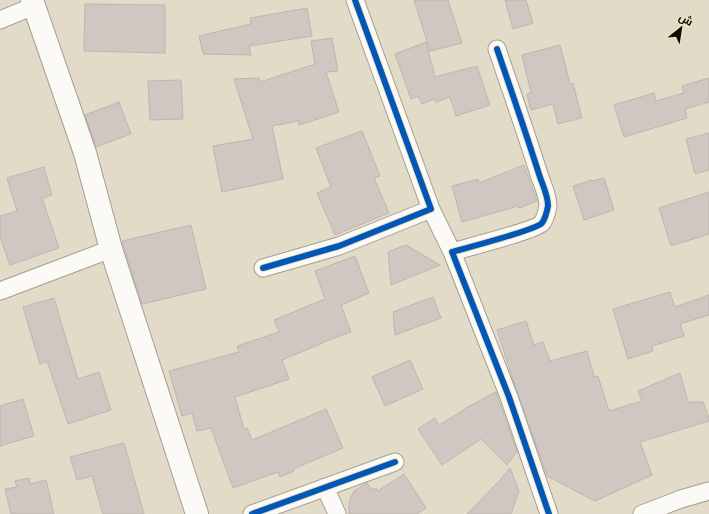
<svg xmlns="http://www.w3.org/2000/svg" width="709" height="514" viewBox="0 0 709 514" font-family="Raleway,Cairo,sans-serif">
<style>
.building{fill:#d0c7c3;stroke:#beb5b1}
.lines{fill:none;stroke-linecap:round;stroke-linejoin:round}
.street-casing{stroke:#a49f91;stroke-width:19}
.secondary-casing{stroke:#a49f91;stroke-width:24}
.street{stroke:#fbfaf7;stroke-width:17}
.secondary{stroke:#fbfaf7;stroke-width:22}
.cycleway-casing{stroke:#ece0be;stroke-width:8}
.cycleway{stroke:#0057b8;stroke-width:6}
</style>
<rect width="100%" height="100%" fill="#e2dbc8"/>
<path class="building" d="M414,0h34l14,43 -32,8z
M505,0h21l7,23 -20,6z
M85,4l80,1v48l-81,-2z
M307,8l5,28 -63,10 2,9 -48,-1 -4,-18 52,-12 -1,-6z
M332,38l6,33 -12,1 13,40 -40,13 -1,-4 -26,5 11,53 -5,1 -56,12 -9,-46 40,-7 -19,-60 25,-1 1,4 55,-18 -4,-23z
M426,42l9,35 42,-11 13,39 -34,11 -6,-19 -14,5 -1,-3 -13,5 -4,-8 -7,3 -16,-45z
M560,45l10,39 3,-1 9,35 -24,6 -5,-20 -22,6 -4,-16 4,-1 -9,-38z
M709,78v24l-24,7 2,9 -63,19 -10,-32 40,-12 2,8 28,-8 -2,-7z
M181,80l2,39 -33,1 -2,-39z
M119,102l12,32 -35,13 -11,-32z
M362,131l18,45 -6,2 15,35 -54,22 -18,-42 14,-6 -15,-39z
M709,133v37l-14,4 -9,-35z
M524,165l13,36 -18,7 -1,-2 -56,16 -10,-36 26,-7 1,4z
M44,167l8,28 -10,3 17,50 -49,17 -10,-28v-21l17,-5 -10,-33z
M604,178l10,32 -30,10 -11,-34 19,-6 1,1z
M709,192v42l-38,12 -12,-38z
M191,225l15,64 -64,15 -20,-63z
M406,245l34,20 -49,20 -3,-33z
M355,256l14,37 -28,12 10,27 -28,10v1l-41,17 7,19 -54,18 9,32 3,-1 5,12 74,-31 17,39 -50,21 1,2 -14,6 -2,-5 -45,16 -22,-60 -14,3 -5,-18 -10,3 -13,-45 70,-19 -2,-6 42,-14 -5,-12 51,-21 -10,-28z
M670,292l5,15 34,-12v20l-29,9 4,12 -32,10 1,5 -25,8 -15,-50z
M433,297l8,21 -46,17 -2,-23z
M54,298l24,81 21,-7 12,38 -43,14 -21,-63 -7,3 -17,-57z
M526,321l8,24 9,-3 7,19 37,-10 7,26 4,-1 11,35 33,-10 -4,-10 42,-18 8,29h15l6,16v3l-69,21 12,33 -57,26 -48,-25 -33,-93 -17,-53z
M410,360l13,29 -38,17 -13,-29z
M496,392l21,60 -10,13 -26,-26 -39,26 -24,-36 17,-11 4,7 25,-15v-1z
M23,399l11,37 -34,10v-40z
M124,443l20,71h-41l-11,-38 -15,4 -7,-23z
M510,468l9,23 -8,23h-44l34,-35z
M404,474l22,34 -9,6h-68v-11l2,-6 3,-6 13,-8 5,7 4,-2 2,3z
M29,478l1,6 16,-4 8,34h-43l-6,-25 12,-2 -2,-6z"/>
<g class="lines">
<g class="street-casing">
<path id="street" d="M0,20l34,-14
M497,49c14,41 28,81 41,122 3,11 10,23 10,35 -1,5 -3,13 -6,17 -6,7 -76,25 -90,29l57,145 40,117
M431,209l21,43
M263,268l76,-22 92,-37 -76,-209
M0,291l111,-42
M325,487l12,27
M252,514l143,-52
M642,514l39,-15 28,-8"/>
</g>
<g class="secondary-casing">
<path id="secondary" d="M32,0l53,153 26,96 86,265"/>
</g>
<use href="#street" class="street"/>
<use href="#secondary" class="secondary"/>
<g class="cycleway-casing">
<path id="cycleway" d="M497,49c14,41 28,81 41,122 3,11 10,23 10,35 -1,5 -3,13 -6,17 -6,7 -76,25 -90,29l57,145 40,117
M263,268l76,-22 92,-37 -76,-209
M252,514l143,-52"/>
</g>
<use href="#cycleway" class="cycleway"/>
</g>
<g transform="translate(681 28) rotate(30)" stroke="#ece0be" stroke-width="3" paint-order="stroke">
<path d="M0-3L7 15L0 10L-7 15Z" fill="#0f0b02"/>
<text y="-6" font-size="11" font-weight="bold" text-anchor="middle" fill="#0f0b02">ش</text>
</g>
</svg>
